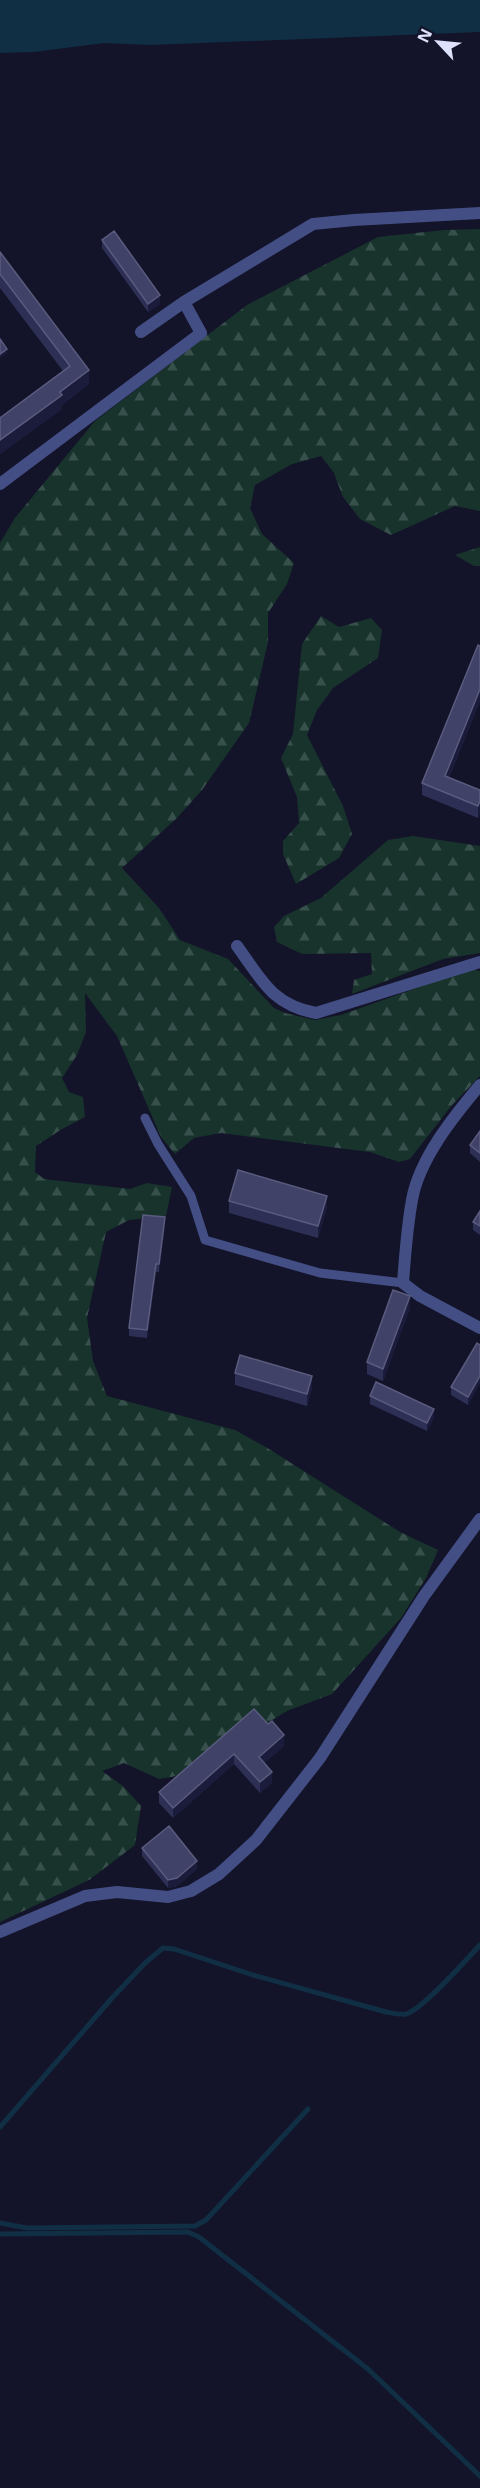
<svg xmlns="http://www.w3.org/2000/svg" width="480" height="2488" viewBox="0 0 480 2488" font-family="'Noto Sans',sans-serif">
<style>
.forest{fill:url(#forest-firs)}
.water{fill:#102f45}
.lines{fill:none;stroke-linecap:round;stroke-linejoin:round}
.stream{stroke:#102f45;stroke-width:5}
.service{stroke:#434e84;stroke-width:9}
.minor{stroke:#434e84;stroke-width:12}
.wall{fill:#2e2f55}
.shaded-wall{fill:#1b1c3c}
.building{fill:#414267;stroke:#5a5b7e;stroke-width:1.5}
</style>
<defs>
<pattern id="forest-firs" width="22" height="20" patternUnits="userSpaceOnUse" patternTransform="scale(1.5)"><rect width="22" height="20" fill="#17332b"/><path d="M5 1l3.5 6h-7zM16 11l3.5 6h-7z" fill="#38504b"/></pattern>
</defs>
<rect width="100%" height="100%" fill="#131429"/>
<path class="forest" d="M480,229v282l-25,-5 -64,29 -31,-16 -17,-22 -9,-24 -13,-17 -29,8 -37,21 -5,23 12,26 32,29 -7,21 -19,29v29l-19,81 -47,67 -25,28 -55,50 37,40 21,32 48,19 46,49 11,5 30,7 26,-5 118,-42 16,-3 5,1v105l-28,29 -42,54 -11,3 -29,-10 -149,-19 -27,5 -19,16 -14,-17 -44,-101 -32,-43 1,39 -9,23 -15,23 7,14 14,5 2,20 -23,12 -26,17 -1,26 9,7 86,10 17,-6 25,4 -6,29 -37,4 -23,12 -19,86 6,43 14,35 128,34 34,19 131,83 38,18 -12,28 -25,40 -69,76 -45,17 -105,64 -23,4 -35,-16 -22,8 21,15 18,20 -6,39 -46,35 -89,42v-1379l15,-25 80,-97 152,-116 131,-68 66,-7z
M480,547v19h-6l-19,-11z
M321,616l18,11 32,-9 11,12 -4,28 -45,30 -16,22 -10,25 36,71 9,28 -13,24 -43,26 -13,-30v-13l16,-18 -2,-26 -16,-39 12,-24 9,-90z
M413,836l67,10v107l-37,6 -91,35 2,-14 18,-6 -1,-21 -69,1 -25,-12 -3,-15 10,-11 37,-18 67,-58z"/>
<path class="water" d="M0,0h480v32l-329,13 -47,-2 -70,9 -34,1z"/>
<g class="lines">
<path class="stream" d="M0,2127l112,-129 33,-35 18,-15 11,1 79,26 133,37c6,1 14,3 20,2 16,-4 60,-54 74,-69
M0,2223l27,5 168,-2 11,-6 102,-111
M0,2234l188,-2 11,5 169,132 112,107"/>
<path class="service" d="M145,1118l13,26 33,52 14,44 115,33 83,10"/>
<path class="minor" d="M141,332l43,-30 129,-78 41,-4 126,-7
M0,484l201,-151 -17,-31
M237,946c25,34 35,59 79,67l164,-51
M480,1085c-26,31 -61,74 -68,115 -5,27 -7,56 -9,83l17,13 60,32
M0,1932l85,-36 32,-4 51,5 23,-6 28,-17 37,-34 64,-82 104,-162 56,-77"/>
</g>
<path class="wall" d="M102,240l58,64 -12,8 -46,-64z
M0,252l89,132 -27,21v4l-62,45v-36l63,-47 -63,-83z
M480,646v55l-31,77 31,12v23l-2,5 -56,-23v-12z
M480,1131v31l-10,-9v-8z
M229,1201l98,6 -9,31 -89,-25z
M480,1211v24l-7,-5v-8z
M165,1225l-6,47h-3l-9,66 -18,-2v-8z
M410,1308l-27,73 -16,-7v-12z
M480,1345l-12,60 -17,-10v-8z
M235,1373l77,15 -5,18 -72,-21z
M370,1396l64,21 -7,14 -57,-27z
M254,1709l30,37 -20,17 8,20 -12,10 -26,-29 -61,54 -14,-15v-11z
M142,1848l55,21 -20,17 -9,2 -26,-32z"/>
<path class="shaded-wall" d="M160,295v9l-12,8v-8z
M7,349v4l-7,5v-4z
M89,370v14l-27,21v4l-62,45v-14z
M480,689v12l-35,87v-12z
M480,801v12l-2,5v-12z
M327,1196v11l-9,31v-12z
M165,1217v8l-6,47v-8z
M156,1264v8l-9,66v-8z
M410,1296v12l-27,73v-12z
M312,1376v12l-5,18v-12z
M480,1376v8l-12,21v-8z
M434,1409v8l-7,14v-8z
M284,1735v11l-25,22v-11z
M234,1754v10l-61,54v-10z
M272,1772v11l-12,10v-11z
M197,1861v8l-20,17 -9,2v-8z"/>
<path class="building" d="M114,231l46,64 -12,9 -46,-64z
M0,252l89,118 -29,22 2,3 -62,45v-22l70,-52 -70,-92z
M0,339l7,10 -7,5z
M478,645l2,1v43l-35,87 35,14v11l-2,5 -56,-23z
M480,1131v22l-10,-8z
M238,1170l89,26 -9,30 -89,-25z
M480,1211v15l-7,-4z
M143,1215l22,2 -6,47h-3l-9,66 -18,-2z
M393,1290l17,6 -27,73 -16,-7z
M477,1343l3,2v31l-12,21 -17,-10z
M240,1355l72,21 -5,18 -72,-21z
M376,1382l58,27 -7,14 -57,-27z
M254,1709l14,15 4,-3 12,14 -25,22 13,15 -12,10 -26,-28 -61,54 -14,-16z
M169,1826l28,35 -20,17 -9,2 -26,-32z"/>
<g transform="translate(438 42) rotate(296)" stroke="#131429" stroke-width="4.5" paint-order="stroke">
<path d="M0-4.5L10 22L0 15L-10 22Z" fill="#dee1fc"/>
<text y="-9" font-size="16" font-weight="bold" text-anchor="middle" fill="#dee1fc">N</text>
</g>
</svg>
